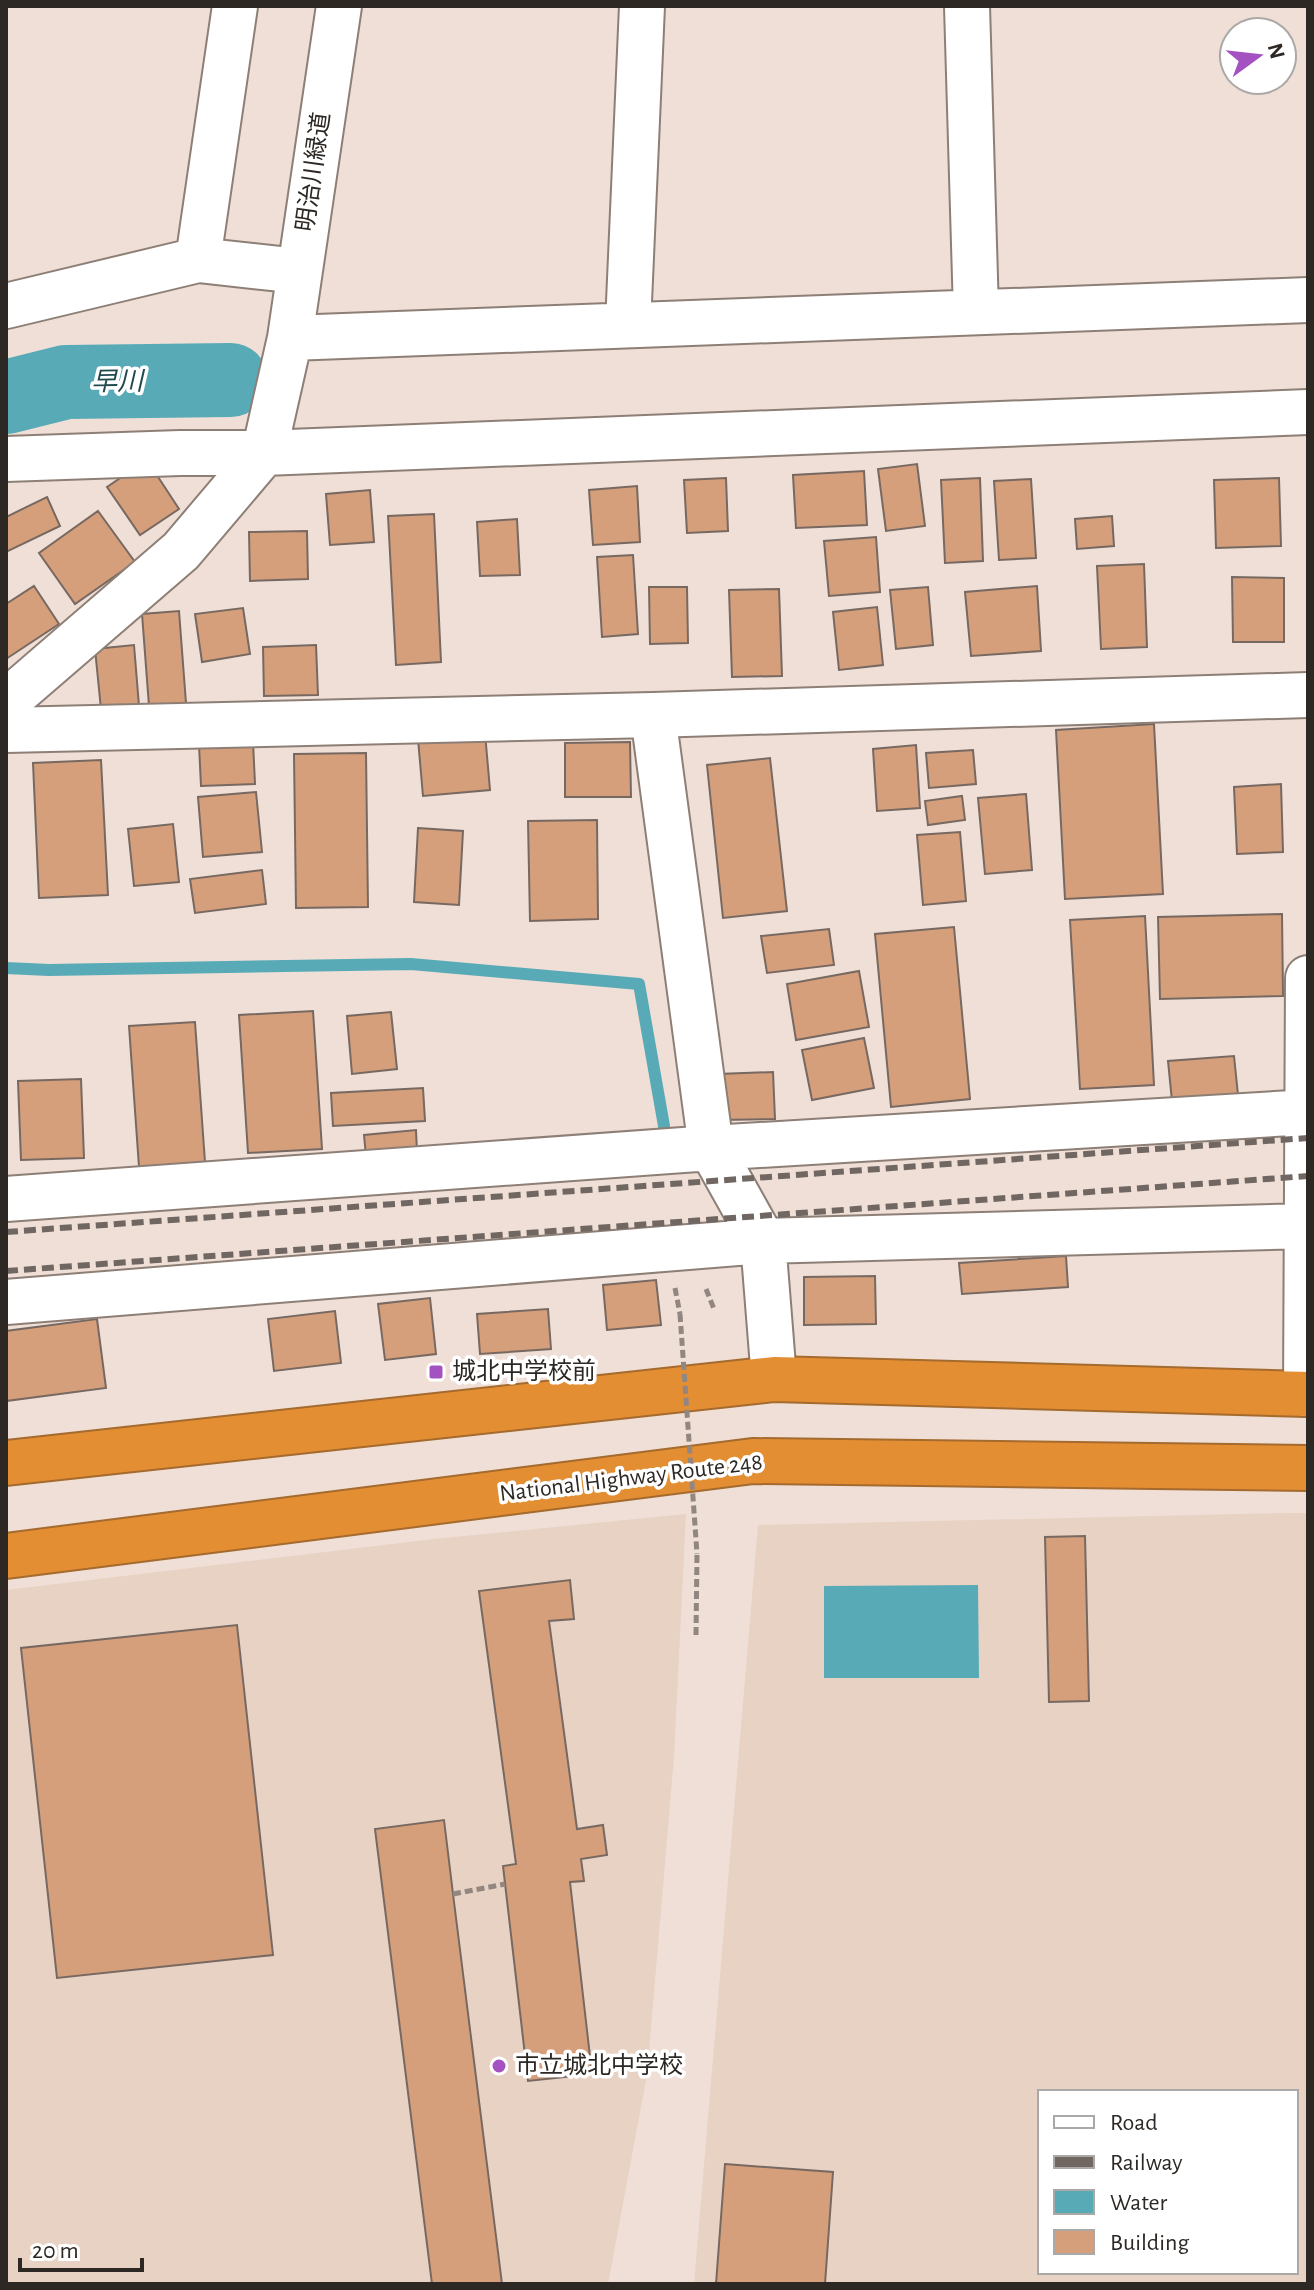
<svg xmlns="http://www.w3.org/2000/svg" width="1314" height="2290" viewBox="0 0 1314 2290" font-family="'Alegreya Sans','Noto Sans JP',sans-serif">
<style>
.built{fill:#e8d2c4;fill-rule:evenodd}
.water{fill:#58aab7}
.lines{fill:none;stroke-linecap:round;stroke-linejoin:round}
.stream{stroke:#58aab7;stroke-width:12}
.river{stroke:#58aab7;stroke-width:74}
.building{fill:#d69f7b;stroke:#776961;stroke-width:2}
.minor-casing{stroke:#8d7f76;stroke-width:48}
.highway-casing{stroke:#a46a2e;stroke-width:48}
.path{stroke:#928780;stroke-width:5;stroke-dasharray:8 4;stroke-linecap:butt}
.minor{stroke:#fff;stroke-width:44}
.highway{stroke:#e48e33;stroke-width:44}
.rail{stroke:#716762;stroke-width:6;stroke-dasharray:12 6;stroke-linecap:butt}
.path-bridge{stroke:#928780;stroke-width:5;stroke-dasharray:8 4;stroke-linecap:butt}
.poi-dot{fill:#a451c1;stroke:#fff;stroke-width:3}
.labels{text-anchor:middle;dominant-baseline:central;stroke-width:7;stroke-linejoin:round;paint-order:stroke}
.street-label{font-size:24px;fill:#2e2824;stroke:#fff}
.poi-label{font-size:24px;fill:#2e2824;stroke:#fff;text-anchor:start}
.water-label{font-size:26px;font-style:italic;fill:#21484e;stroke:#fff}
</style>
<rect width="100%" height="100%" fill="#efdfd6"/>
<path class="built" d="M1286,1513h22v771h-614l64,-759zM1040,2092h256v180h-256z
M686,1514l-12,243 -27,318 -39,209h-602v-694l428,-51z"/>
<path class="water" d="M978,1585l1,93h-155v-92z"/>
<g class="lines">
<path class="stream" d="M6,968l43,2 362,-6 228,20 25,142"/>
<path class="river" d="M6,397l60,-15 165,-2"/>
</g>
<path class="building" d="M147,460l32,49 -39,26 -33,-48z
M917,464l8,62 -39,5 -8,-62z
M864,471l3,54 -71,3 -3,-53z
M726,478l2,53 -41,2 -3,-53z
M980,478l3,83 -38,2 -4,-83z
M1279,478l2,68 -65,2 -2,-68z
M1031,479l5,79 -37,2 -5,-79z
M637,486l3,56 -47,3 -4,-55z
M370,490l4,52 -44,3 -4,-51z
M47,497l13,29 -54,26v-35z
M98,511l37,51 -60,42 -36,-51z
M434,514l7,148 -45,3 -8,-149z
M1112,516l2,30 -37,3 -2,-30z
M517,519l3,56 -40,1 -3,-54z
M307,531l1,48 -58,2 -1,-49z
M876,537l4,55 -51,4 -5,-55z
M633,555l5,79 -36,3 -5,-80z
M1144,564l3,83 -46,2 -4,-83z
M1232,577l52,1v64h-51z
M34,586l25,38 -53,35v-55z
M1037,586l4,65 -70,5 -6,-64z
M649,587h38l1,56 -38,1z
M928,587l5,58 -37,4 -6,-59z
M779,589l3,87 -50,1 -3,-87z
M877,607l6,58 -44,5 -6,-58z
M243,608l7,46 -48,8 -7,-48z
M179,611l7,92 -37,3 -7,-92z
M134,645l5,61 -38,3 -6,-60z
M316,645l2,50 -54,1 -1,-49z
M1154,724l9,170 -98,5 -9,-169z
M485,733l5,57 -67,6 -5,-57z
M253,742l2,42 -54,2 -2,-41z
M630,742l1,55h-66v-54z
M916,745l4,63 -43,3 -4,-62z
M973,750l3,34 -47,4 -3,-35z
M366,753l2,154 -72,1 -2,-154z
M770,758l17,153 -64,7 -16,-153z
M101,760l7,135 -69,3 -6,-135z
M1281,784l2,68 -46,2 -3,-67z
M256,792l6,60 -59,5 -5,-60z
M1026,794l6,76 -47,4 -7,-76z
M962,796l3,24 -37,5 -3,-24z
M597,820l1,99 -68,2 -2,-100z
M173,824l6,58 -45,4 -6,-57z
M418,828l45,3 -4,74 -45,-3z
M960,832l6,69 -43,4 -6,-70z
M262,870l4,34 -71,9 -5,-34z
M1282,914l1,82 -123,3 -2,-82z
M1145,916l9,169 -74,4 -10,-169z
M954,927l16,172 -79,8 -16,-173z
M829,929l5,36 -67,8 -6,-37z
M859,971l10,56 -73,13 -9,-56z
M313,1011l9,138 -74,4 -9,-138z
M391,1012l6,57 -45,5 -5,-58z
M195,1022l10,140 -66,5 -10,-141z
M864,1038l10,50 -62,12 -10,-50z
M1234,1056l4,39 -66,6 -4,-40z
M773,1072l2,47 -55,1 -2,-46z
M81,1079l3,79 -63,2 -3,-79z
M423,1088l2,33 -92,5 -2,-33z
M416,1130l1,22 -51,4 -2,-21z
M1066,1256l2,31 -106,7 -3,-31z
M875,1276l1,48 -72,1v-48z
M656,1280l5,45 -54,5 -4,-45z
M430,1298l6,56 -51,6 -7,-56z
M548,1309l3,40 -71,5 -3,-40z
M335,1311l6,52 -67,8 -6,-52z
M97,1319l9,69 -100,13v-70z
M1085,1536l4,165 -40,1 -4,-165z
M570,1580l4,39 -25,2 28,208 26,-4 4,30 -26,4 3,22 -14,1 22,192 -64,7 -25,-215 13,-2 -37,-273z
M237,1625l36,330 -216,23 -36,-330z
M444,1820l9,74 49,390h-70l-57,-455z
M725,2164l108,8 -8,112h-109z"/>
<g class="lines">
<g class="minor-casing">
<path id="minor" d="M967,6l9,306
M198,260l37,-254
M6,306l192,-46 101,11
M628,325l14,-319
M290,338l1018,-38
M6,459l174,-6h84l1044,-41
M6,702l175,-151 83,-98 26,-115 49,-332
M653,715l58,433 52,93 11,138
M6,730l647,-15 655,-20
M6,1199l705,-51 597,-36
M6,1302l757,-61 545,-15
M1306,1394l2,-416"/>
</g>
<g class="highway-casing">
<path id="highway" d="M6,1463l768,-84 534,15
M6,1556l747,-95 555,7"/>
</g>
<path class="path" d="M675,1288l5,26
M706,1289l8,20
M696,1635l1,-81
M453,1894l52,-10"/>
<use href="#minor" class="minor"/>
<use href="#highway" class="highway"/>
<path class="rail" d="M6,1232l1302,-94
M6,1271l1302,-95"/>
<path class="path-bridge" d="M680,1314l17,240"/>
</g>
<g class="poi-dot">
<rect x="428" y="1364" width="16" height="16" rx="4"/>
<circle cx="499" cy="2066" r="8"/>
</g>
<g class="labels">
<g class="street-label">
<text transform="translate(314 172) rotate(-82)">明治川緑道</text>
<text transform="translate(631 1478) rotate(-7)">National Highway Route 248</text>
</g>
<g class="poi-label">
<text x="452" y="1372">城北中学校前</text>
<text x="515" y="2066">市立城北中学校</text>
</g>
<g class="water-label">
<text transform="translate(117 382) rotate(-1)">早川</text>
</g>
</g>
<rect width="1314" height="2290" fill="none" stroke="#2e2824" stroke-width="16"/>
<rect x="1038" y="2090" width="260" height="184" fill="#ffffff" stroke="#aba9a7" stroke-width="2"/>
<rect x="1054" y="2116" width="40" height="12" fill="#ffffff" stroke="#aba9a7" stroke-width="2"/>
<text x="1110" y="2130" font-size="24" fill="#2e2824">Road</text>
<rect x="1054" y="2156" width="40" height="12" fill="#716762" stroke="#aba9a7" stroke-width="2"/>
<text x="1110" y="2170" font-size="24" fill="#2e2824">Railway</text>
<rect x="1054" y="2190" width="40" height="24" fill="#58aab7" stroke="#aba9a7" stroke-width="2"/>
<text x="1110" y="2210" font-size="24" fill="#2e2824">Water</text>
<rect x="1054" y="2230" width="40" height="24" fill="#d69f7b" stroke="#aba9a7" stroke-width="2"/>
<text x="1110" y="2250" font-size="24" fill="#2e2824">Building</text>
<g transform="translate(1258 56) rotate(75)"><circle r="38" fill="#ffffff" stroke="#aba9a7" stroke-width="2"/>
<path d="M0-6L14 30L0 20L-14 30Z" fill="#a451c1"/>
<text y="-12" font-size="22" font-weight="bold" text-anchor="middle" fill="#2e2824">N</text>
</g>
<path d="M20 2258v12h122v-12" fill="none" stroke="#2e2824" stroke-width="4"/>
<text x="32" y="2258" font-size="24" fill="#2e2824" stroke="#ffffff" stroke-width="6" paint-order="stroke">20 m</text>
</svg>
